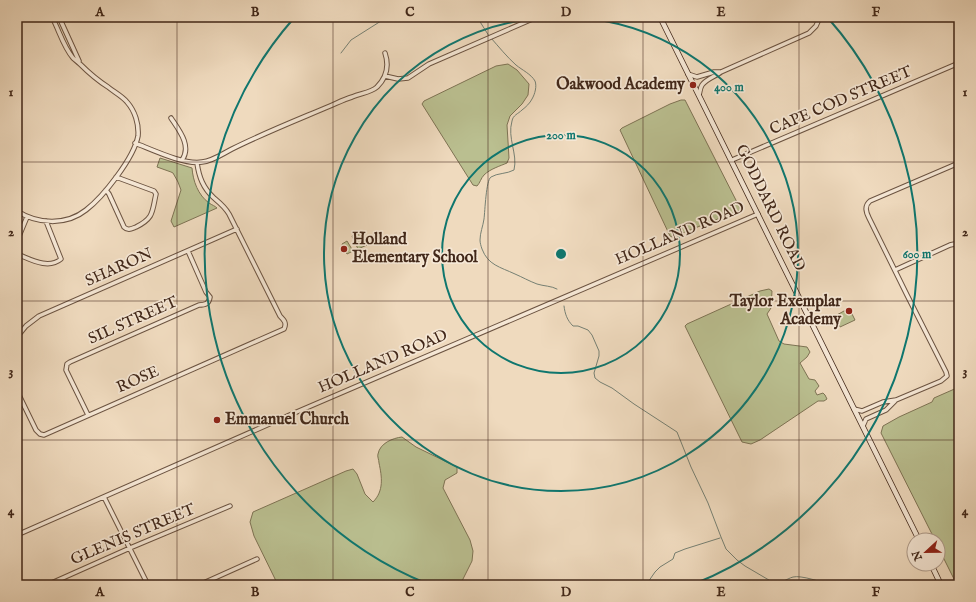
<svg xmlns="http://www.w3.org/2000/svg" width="976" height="602" viewBox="0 0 976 602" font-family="'IM FELL English',serif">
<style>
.green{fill:#babf90;stroke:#7e7354}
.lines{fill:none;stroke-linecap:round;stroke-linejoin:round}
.stream{stroke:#768073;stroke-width:1}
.street-casing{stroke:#6c5442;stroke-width:5.5}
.secondary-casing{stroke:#412719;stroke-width:6}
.street{stroke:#f5e7d5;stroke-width:3.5}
.secondary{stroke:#f5e7d5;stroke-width:4.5}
.grid{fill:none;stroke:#412719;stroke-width:1;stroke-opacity:0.55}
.ring{fill:none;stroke:#0f766e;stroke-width:2}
.poi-dot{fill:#8f2418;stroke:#f5e7d5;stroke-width:1.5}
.labels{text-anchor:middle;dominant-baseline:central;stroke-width:3.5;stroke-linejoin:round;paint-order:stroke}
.poi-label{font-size:16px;font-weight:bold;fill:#412719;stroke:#f5e7d5;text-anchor:end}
.street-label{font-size:16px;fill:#412719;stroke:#f5e7d5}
.centre{fill:#0f766e;stroke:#f5e7d5;stroke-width:2}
.ring-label{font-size:12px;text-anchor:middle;font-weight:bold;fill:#0f766e;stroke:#f5e7d5;stroke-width:3.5;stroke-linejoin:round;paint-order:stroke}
.neatline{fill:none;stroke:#412719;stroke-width:1.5}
.grid-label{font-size:13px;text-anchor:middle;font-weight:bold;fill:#412719}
</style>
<rect width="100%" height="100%" fill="#efdabe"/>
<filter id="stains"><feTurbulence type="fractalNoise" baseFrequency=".005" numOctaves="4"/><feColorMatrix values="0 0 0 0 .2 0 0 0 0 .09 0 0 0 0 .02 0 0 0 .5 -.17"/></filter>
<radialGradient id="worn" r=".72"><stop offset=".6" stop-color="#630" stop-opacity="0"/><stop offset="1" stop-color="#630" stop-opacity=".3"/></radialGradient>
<path class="green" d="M508,64l9,6 12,14 -1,11 -6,9 -12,12 -3,9 2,33 -2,5c-7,3 -17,6 -23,12 -3,3 -4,8 -7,11l-4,-1 -51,-81 2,-3 72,-35z
M681,100h4l56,110 -69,27 -2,-1 -50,-106 2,-2 48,-24z
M160,158l32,10c1,13 6,27 17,35 3,2 6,3 8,5l-43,19 -3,-6 10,-31 -3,-8 -5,-9 -2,-1 -14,-5z
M354,234l8,1 5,10 -9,4 -6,-13z
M347,241l6,10 -6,3 -5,-10z
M769,289l3,2 -1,17 -4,6 12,27 5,3 23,3 3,5 -3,5 -7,6 9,16 6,1 4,6 -4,5 2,4 6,-2 2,2 2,4 -3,2h-6l-58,39 -9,4 -9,-2 -57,-116 2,-2 73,-33z
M850,310l5,10 -15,7 -5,-11 9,-5z
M959,387v198h-2l-19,-38v-7h-3l-54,-107 2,-7 16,-9 33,-15 2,-4z
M402,437l14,10 41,20v6l-12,7 -2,8 27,52 3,11 -1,10 -12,24h-182l-24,-49 -4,-14 3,-10 93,-41 7,-2 4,5 8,20 8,8c11,-11 9,-25 6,-39 0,-3 -2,-7 -1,-9 2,-11 15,-16 24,-17z"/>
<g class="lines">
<path class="stream" d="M477,17l12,19
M491,38c8,9 16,19 25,27 6,5 15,9 19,16 2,5 0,13 -3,18 -2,4 -6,8 -10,11 -4,4 -9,5 -10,11 -5,17 6,33 2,49 -7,4 -17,3 -23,7 -5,3 -6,34 -7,42 -1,7 -4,14 -4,21 0,3 1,6 2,9 6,16 18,18 33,25 7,3 14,7 22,10 6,2 15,2 20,5
M341,53l10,-13 30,-19 23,-4
M564,306c1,8 3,14 9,20h5l10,4 4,5 7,16v5l-5,17 1,5 5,4 12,6 22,16 43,28 14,35 17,36 13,34 5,12 11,11 8,6 29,17c7,1 12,-4 19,-6 8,-2 29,5 37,8
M646,585l9,-13 5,-5 13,-8 2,-6 10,-4 35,-11"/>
<g class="street-casing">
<path id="street" d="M59,17l20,44
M688,74l9,3 17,-5h6
M385,76l13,3 10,-1 21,-14 108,-47
M699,95c1,-3 1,-7 3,-10 4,-6 14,-9 19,-13l88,-39 7,-7 4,-9
M171,118c8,12 21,28 11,42
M135,143c18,7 49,22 67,19 11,-1 20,-8 30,-13 32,-16 65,-29 98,-43 7,-3 15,-7 22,-9 9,-4 18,-4 25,-10 10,-10 12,-22 8,-34
M732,160l227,-97
M106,190l3,4 15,33c4,4 7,2 12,0 18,-9 16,-15 20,-33l-2,-3 -38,-14
M17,211c20,13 49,15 69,-1 17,-13 48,-52 52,-74 1,-12 -3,-25 -11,-34 -5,-6 -13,-10 -19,-15 -11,-7 -19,-14 -28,-23 -2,-2 -5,-4 -7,-6 -10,-12 -14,-28 -21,-41
M17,241l10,-24
M17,254c13,5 31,16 44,5l-15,-38
M895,270l55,-25 9,-2
M17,337l9,-11 13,-10 198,-87
M17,391l19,39 4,4 4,1 240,-106c3,-6 0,-9 -4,-13l-51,-102c-4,-7 -9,-11 -15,-16 -11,-10 -15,-21 -17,-35
M854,409l8,2 21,-9 13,-2 45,-19 6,-5 -1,-4 -39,-77 -38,-77c-3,-6 -5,-12 1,-17l84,-36 5,-1
M88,415l-22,-45 1,-6 3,-2 129,-57c6,0 10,-1 11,-8l-4,-5 -18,-41
M863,426l3,-7 20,-9 9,-9
M104,497l44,88
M17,535l275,-121 466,-200
M47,585l83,-37 100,-42
M199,585l58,-26"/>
</g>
<g class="secondary-casing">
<path id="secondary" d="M660,17l259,523
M17,20l8,-3
M931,564l10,21"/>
</g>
<use href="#street" class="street"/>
<use href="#secondary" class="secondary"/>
</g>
<path class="grid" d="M177,17v568M333,17v568M488,17v568M643,17v568M799,17v568M17,162h942M17,301h942M17,440h942"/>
<g class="ring">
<circle cx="561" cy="254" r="119"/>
<path d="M563 17A237 237 0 1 1 559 17"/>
<path d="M428 584A356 356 0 0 1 294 18M828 18A356 356 0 0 1 694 584"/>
</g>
<g class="poi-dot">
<circle cx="693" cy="85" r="4"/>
<circle cx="344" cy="249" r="4"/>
<circle cx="849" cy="311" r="4"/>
<circle cx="217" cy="420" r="4"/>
</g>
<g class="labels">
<g class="poi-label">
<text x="685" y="85">Oakwood Academy</text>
<text x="352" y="240" text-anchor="start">Holland<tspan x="352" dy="18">Elementary School</tspan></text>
<text x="841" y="302">Taylor Exemplar<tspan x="841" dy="18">Academy</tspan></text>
<text x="225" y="420" text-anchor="start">Emmanuel Church</text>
</g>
<g class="street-label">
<text transform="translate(841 101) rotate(-23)">CAPE COD STREET</text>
<text transform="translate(770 208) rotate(64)">GODDARD ROAD</text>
<text transform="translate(680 234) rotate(-23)">HOLLAND ROAD</text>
<text transform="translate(119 268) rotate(-24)">SHARON</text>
<text transform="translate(133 321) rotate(-24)">SIL STREET</text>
<text transform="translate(383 362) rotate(-23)">HOLLAND ROAD</text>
<text transform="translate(138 380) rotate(-24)">ROSE</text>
<text transform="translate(133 535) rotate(-23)">GLENIS STREET</text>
</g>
</g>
<circle cx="561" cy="254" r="6" class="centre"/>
<g class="ring-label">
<text x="729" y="91">400 m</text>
<text x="561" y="139">200 m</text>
<text x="917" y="258">600 m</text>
</g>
<rect width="976" height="602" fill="none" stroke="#efdabe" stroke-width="44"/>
<g transform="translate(926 552) rotate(248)"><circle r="19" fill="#f5e7d5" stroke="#ad9a8a"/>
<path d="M0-3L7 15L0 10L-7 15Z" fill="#8f2418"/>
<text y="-6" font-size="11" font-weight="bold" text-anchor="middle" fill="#412719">N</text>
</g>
<rect x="22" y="22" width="932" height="558" class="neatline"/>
<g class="grid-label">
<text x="100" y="16">A</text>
<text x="255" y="16">B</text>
<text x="410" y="16">C</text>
<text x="566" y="16">D</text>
<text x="721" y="16">E</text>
<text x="876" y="16">F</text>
<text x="11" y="96">1</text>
<text x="965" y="96">1</text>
<text x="11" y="236">2</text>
<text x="965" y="236">2</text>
<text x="11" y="375">3</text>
<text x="965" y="375">3</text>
<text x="11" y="515">4</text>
<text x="965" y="515">4</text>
<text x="100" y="596">A</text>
<text x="255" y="596">B</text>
<text x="410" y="596">C</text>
<text x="566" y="596">D</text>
<text x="721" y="596">E</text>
<text x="876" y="596">F</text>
</g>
<rect width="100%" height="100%" filter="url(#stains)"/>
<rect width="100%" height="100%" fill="url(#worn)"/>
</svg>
